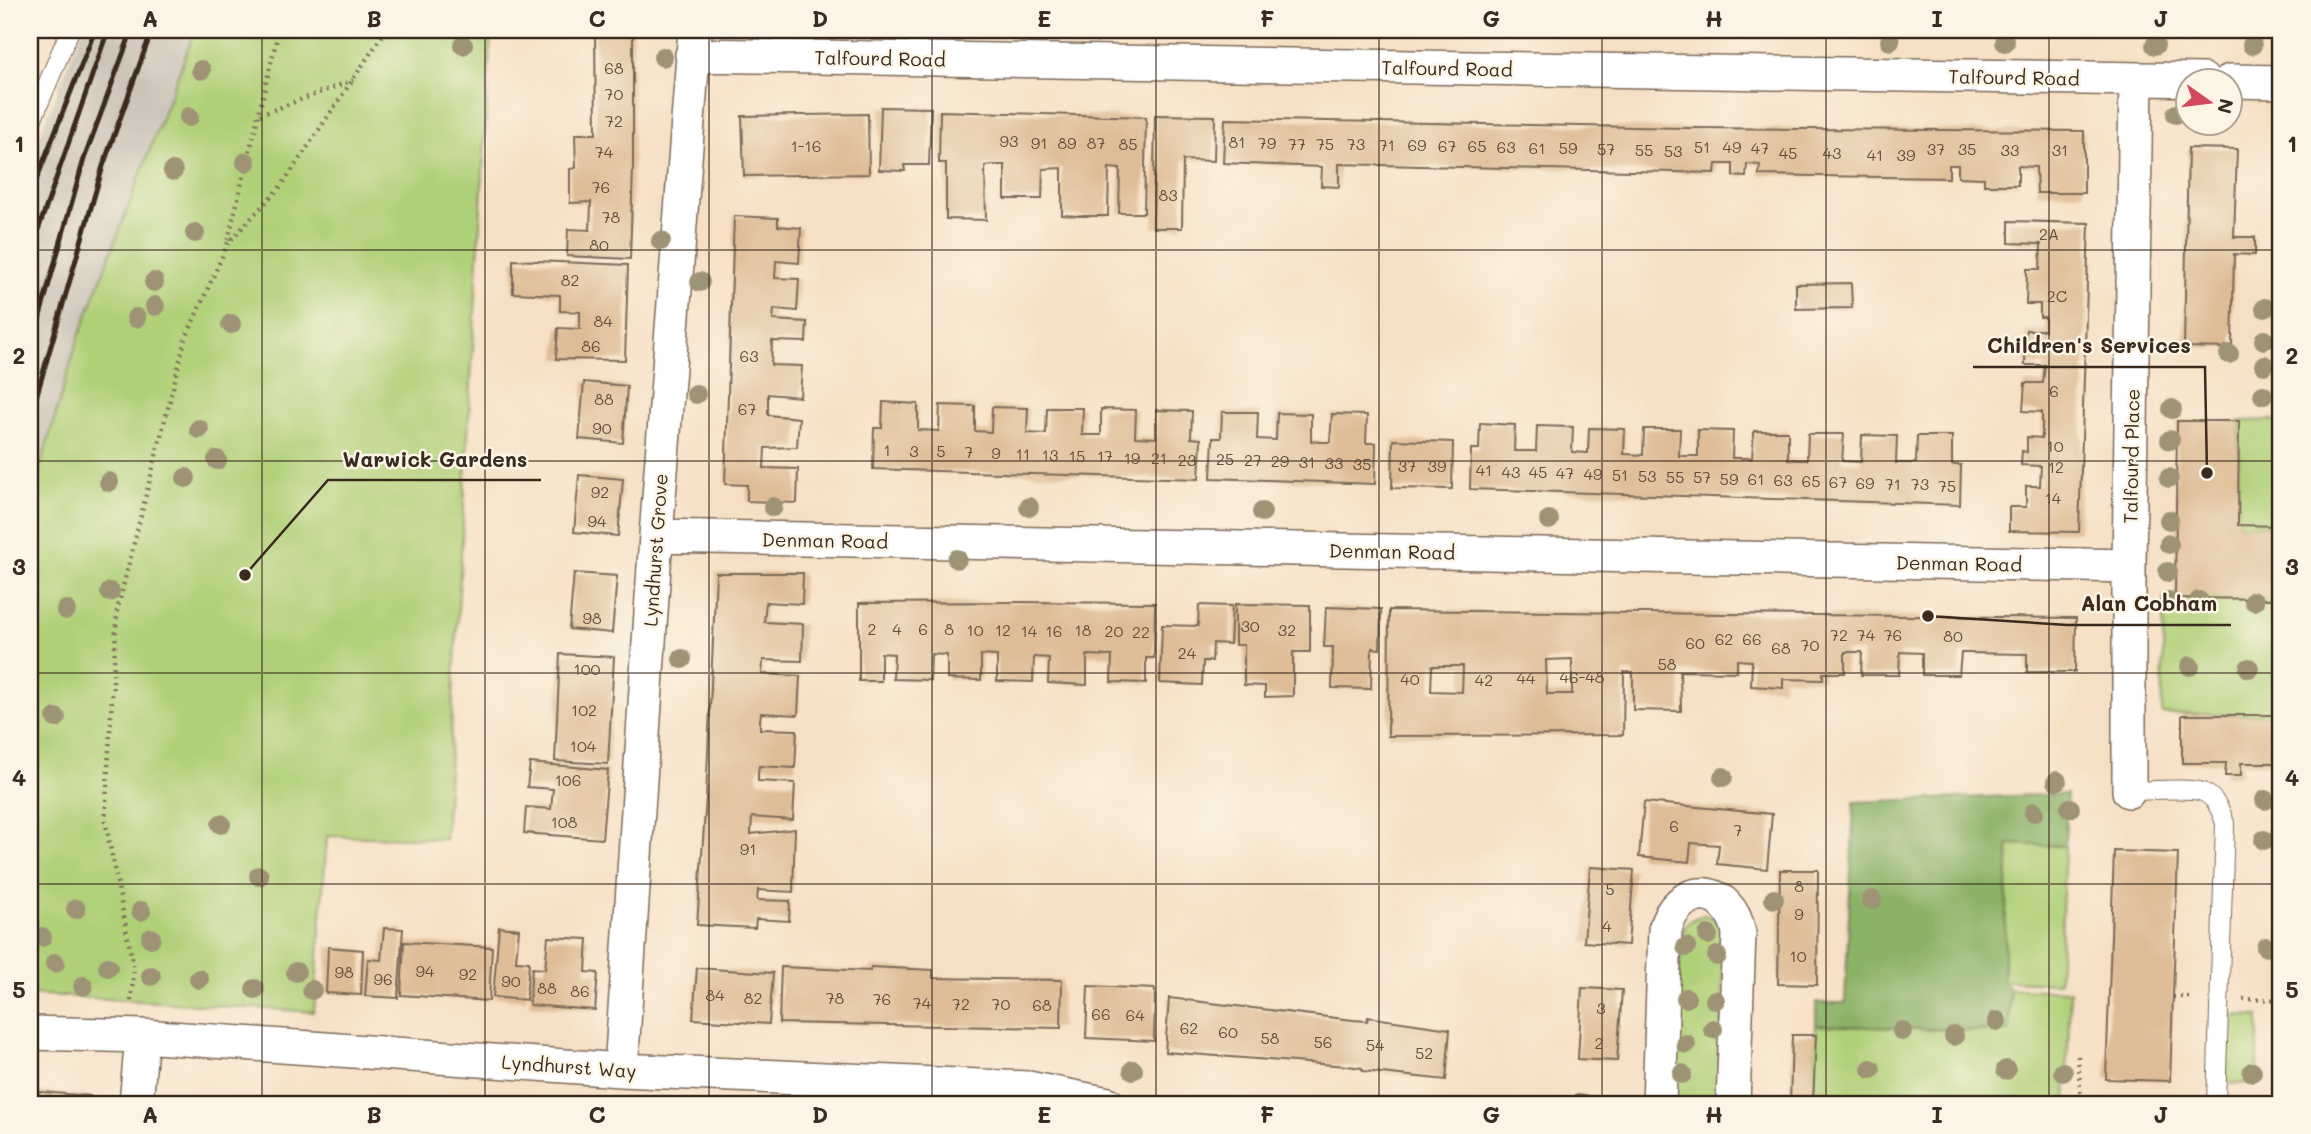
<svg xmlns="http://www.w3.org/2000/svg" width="2311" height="1134" viewBox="0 0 2311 1134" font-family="Mali,sans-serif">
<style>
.industrial{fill:#cbc3b8}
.green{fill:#b0d078;stroke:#767d4b;stroke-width:2}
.forest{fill:#8cb268;stroke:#646e43;stroke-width:2}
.building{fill:#debd96;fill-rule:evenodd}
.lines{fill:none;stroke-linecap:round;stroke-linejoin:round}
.service-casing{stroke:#7c6a58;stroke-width:20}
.minor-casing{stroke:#7c6a58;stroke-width:36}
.path{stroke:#7c6a58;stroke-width:4.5;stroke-dasharray:2 5;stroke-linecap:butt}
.service{stroke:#fff;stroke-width:18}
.minor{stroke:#fff;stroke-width:33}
.rail{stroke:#3b2a1e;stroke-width:5}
.tree{fill:#9f9375}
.grid{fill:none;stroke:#3b2a1e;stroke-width:2;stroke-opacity:0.55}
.labels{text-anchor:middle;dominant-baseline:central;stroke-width:5;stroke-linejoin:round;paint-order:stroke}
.number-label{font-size:16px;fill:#644f3c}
.street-label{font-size:19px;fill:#3b2a1e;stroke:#fcf5e5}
.leader{fill:none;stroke:#3b2a1e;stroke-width:2.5}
.callout-dot{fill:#3b2a1e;stroke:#fcf5e5;stroke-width:2.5}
.callout-label{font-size:21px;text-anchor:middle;font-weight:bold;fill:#3b2a1e;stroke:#fcf5e5;stroke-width:5;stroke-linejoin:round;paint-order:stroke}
.neatline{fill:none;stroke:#3b2a1e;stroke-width:2.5}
.grid-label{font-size:23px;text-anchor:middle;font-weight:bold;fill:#3b2a1e}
</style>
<rect width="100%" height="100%" fill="#fcf5e5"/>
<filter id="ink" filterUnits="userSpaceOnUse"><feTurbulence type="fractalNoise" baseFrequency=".0143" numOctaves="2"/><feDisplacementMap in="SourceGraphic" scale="14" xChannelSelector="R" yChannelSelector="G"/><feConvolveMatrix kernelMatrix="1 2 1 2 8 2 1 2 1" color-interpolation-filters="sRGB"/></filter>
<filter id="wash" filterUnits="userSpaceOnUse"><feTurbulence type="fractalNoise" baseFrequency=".00686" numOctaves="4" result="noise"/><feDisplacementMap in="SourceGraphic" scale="28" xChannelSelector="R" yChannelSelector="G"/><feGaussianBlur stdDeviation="1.57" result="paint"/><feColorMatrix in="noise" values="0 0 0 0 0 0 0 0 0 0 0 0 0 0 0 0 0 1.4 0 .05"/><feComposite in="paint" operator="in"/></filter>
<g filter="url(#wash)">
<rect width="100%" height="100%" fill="#f6e0c5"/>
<path class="industrial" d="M82,30h113l-119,315 -46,157v-342z"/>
<path class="green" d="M195,30h296l-46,809 -118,-3 -13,176 -284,-18v-492l46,-157z
M2281,420v106l-43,-1 1,-104z
M2164,597l117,2v116l-119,-1z
M2009,844l56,2 -6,137 -56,-2z
M1704,915c10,3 15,6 21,15l-7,174h-44l7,-166c2,-14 10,-20 23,-23z
M2010,989l60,2 -4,113h-253l3,-79 192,7z
M2228,1015l31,1 -2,68 -31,-1z"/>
<path class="forest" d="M2067,794l-2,52 -56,-2 -6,136 7,9 -1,43 -193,-7v-22h29l9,-201z"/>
<g id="blocks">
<path class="building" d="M595,30h38v138l-3,91 -63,-3 1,-27 22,1 1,-28 -21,1v-34l6,-1 -1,-34h21z
M881,107l50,1 -2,57h-25l1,6 -26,-1z
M940,111l206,6 -2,96h-25l1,-44 -11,-1 -1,48h-28l-18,-1v-47l-19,1 -1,30h-37v-34h-12l-8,1 1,54 -40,-1v-56h-7z
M868,114l1,60 -125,2 -2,-60z
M1155,115l60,1 -1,45 -31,-1 -1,68h-29z
M1225,119l462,9 397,3v62h-47l-1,-26 -18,-1v19h-34v-7l-26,-1v-12h-9v13l-190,-3 1,-10 -13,-1 -1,13 -13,-1v-12h-17l-1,9 -376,-9v23l-18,-1 1,-19 -99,-4z
M2188,148l49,1 -3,88h21v18l-21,-1 -2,94 -48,-1z
M734,216l44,2v8l23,2 -2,35 -23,-2 -1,17 24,1 -2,32 -23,-2 -1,11 34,2 -1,20 -34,-1 -1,24 31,1 -2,31 -32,-3v21l31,3 -2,29 -32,1 -1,20 34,1 -1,34 -50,-2v-16l-22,-1z
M2009,221l80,2 -10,309 -70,-1v-24h17v-21h14l1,-20 -20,-1 1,-14 5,1v-15l15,1v-26l-19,-1 2,-28h18l2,-18h-20l1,-35h19v-13h-5v-13h-14l1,-35h13l1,-25 -32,-1z
M513,260l115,5 -3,95 -69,-1 2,-31 22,1v-17l-20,-1v-16l-47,-2z
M1851,283l1,25 -56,1v-25z
M584,382l43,4 -4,57 -44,-4z
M883,402l35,2v26l21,1 1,-26 35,1v25l16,1 1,-25 36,1 -1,25 19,1 1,-26h36l-1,27h19v-26l35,1 -1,27 21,1v-28l36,1 -1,27 10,1 -2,40 -326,-10 1,-41h8z
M1222,412h36l-1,27 19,1 1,-27 34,1v27l10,1h9l2,-28 35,1 -1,28h10l-1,41 -164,-6 2,-40h8z
M2177,421h62l-1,104 43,1v73l-106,-1z
M1480,423l35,2 -1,26h22l1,-25 36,1 -1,25 16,1 1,-25 36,1 -1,25 19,1 1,-26h36l-1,27h19v-26l35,1 -1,27h20l2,-27h34v28l10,1h9l1,-26h36l-2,27 19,1 1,-27 35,1 -1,27h20l1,-27h35v29h9l-1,40 -490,-16 1,-40h8z
M1393,440l60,2 -1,47 -60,-1z
M579,475l44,4 -5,57 -44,-4z
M574,573l43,3 -5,57 -43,-4z
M716,573h87l-1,31 -36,-2 -2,20 39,2 -1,37 -39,-1 -1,14 38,2 -2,39 -37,-2 -1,7v9l37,1 -2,38 -36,-2 -1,7v8l37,2 -2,37 -41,-3 -1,17 44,-5 -2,63 -35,-2 -1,10 33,1 -1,20 -33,-2 -1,9 -58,-3 9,-127z
M1018,602l137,1 -1,55h-8v25l-35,-1 1,-26 -25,-1v30l-39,-2 1,-25 -15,-1 -1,25 -36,-1v-25l-16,-1v25l-34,-1v-24l-16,-1 -1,26 -37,-1 1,-25 -13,-1v28h-22v-78z
M1235,604l75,1v47h-17v44l-28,1v-11l-21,-1v-40h-9z
M1199,605l33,1 -2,38 -17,-1 -1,18h-9l-1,24 -42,-2 2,-58 36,1z
M1326,607l55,2 -1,40 -8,-1 -1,41 -39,-1 1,-41h-9z
M1389,610l687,8 -1,54h-48v-18l-60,-1h-6l-2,22h-37v-22l-22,-1 -1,23h-38l1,-23h-17v21h-22v7l-40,-1v9l-32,-2 1,-25 -15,-1v12l-57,-1 1,40 -48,-1v-38h-9l-1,63 -235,1zM1572,659v35h-25l-1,-34zM1432,666h31l-1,26 -31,-1z
M560,654l54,3 -6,107 -53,-3z
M2182,715h99v48h-40v13h-16l1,-13h-44z
M530,763l78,7 -6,69 -78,-6 2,-26 25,2 2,-20 -26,-2z
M1644,802l128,12 -5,55 -50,-5 2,-19 -28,-2 -2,19 -50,-5z
M2114,851l64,2 -8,228 -64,-2z
M1590,867l44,3 -6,75 -44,-3z
M1780,870h38l-1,115 -39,-1z
M499,927l20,2 -3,32 13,1 -3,38 -33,-3z
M384,928l19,1 -5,69 -33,-2 3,-37 13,1z
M548,937l40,2 -2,33 12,1 -3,37 -66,-5 3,-37 13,1z
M404,942l88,5 -3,54 -88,-6z
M328,947l35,3 -2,45 -35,-2z
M781,967l89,4 1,-4 62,3v8l129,2 -1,48 -282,-5z
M697,968l76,5 -4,51 -76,-5z
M1088,986l67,3 -1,52 -68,-3z
M1582,988l40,2 -5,71 -39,-2z
M1169,998l184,22 14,1 1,-4 82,12 -4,51 -83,-9 -1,-3 -15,-2 -182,-14z
M1792,1035h24l-3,69h-23z
M30,1091l60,5v8h-60z
M1575,1095l45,4 -1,5h-45z"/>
</g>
</g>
<g filter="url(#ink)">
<use href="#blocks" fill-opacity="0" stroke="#7c6a58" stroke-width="2"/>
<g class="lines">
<g class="service-casing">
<path id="service" d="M30,125l40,-95
M2129,791c16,0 60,-4 74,1 13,6 18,19 22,31l-9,281"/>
</g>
<g class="minor-casing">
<path id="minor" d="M692,55l1511,25
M2230,81l51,1
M656,536l1473,30
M2129,791v-225l7,-487
M30,1033l112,3 479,34 407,18 80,16
M621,1070l35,-534 39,-506
M136,1104l6,-68
M1659,1104l6,-174c12,-48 65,-47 74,3l-6,171"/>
</g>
<path class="path" d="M260,115l93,-35
M228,240l51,-210
M2173,997h20
M2243,999l38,1
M131,1001l3,-32 -29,-149 12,-209 68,-271 43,-97 54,-58 104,-155
M2078,1056l3,48"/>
<use href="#service" class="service"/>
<use href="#minor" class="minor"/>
<path class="rail" d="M30,196l65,-166
M30,258l7,-25 71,-203
M30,351l54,-192 48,-129
M30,418l73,-252 49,-136"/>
</g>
<g class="tree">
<circle cx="1890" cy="41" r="10"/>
<circle cx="2005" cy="42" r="10"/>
<circle cx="463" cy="45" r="10"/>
<circle cx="2155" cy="45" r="10"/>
<circle cx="2252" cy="45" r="10"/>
<circle cx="663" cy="57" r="10"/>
<circle cx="201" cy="70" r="10"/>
<circle cx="2176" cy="114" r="10"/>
<circle cx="189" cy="117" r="10"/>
<circle cx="246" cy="162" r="10"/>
<circle cx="173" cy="171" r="10"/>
<circle cx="195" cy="233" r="10"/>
<circle cx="661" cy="241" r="10"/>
<circle cx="154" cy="282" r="10"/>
<circle cx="700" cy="282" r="10"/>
<circle cx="155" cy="306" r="10"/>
<circle cx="2265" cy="308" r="10"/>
<circle cx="136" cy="318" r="10"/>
<circle cx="231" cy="324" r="10"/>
<circle cx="2264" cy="340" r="10"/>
<circle cx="2229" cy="354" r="10"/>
<circle cx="2264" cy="365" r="10"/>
<circle cx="696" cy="394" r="10"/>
<circle cx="2263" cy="395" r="10"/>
<circle cx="2172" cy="409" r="10"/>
<circle cx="199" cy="429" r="10"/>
<circle cx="2170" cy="440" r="10"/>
<circle cx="217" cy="460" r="10"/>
<circle cx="186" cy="478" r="10"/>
<circle cx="2169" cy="478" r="10"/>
<circle cx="109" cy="482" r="10"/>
<circle cx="773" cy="507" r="10"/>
<circle cx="1029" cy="507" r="10"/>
<circle cx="1262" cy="512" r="10"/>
<circle cx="1549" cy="520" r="10"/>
<circle cx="2169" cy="520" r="10"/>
<circle cx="2169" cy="544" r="10"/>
<circle cx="957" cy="559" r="10"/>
<circle cx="2168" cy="572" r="10"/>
<circle cx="110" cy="592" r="10"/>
<circle cx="2169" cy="601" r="10"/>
<circle cx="2199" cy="601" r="10"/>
<circle cx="2254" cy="601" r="10"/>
<circle cx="66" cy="610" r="10"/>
<circle cx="682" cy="659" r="10"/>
<circle cx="2190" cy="666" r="10"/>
<circle cx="2249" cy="668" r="10"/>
<circle cx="56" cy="718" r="10"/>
<circle cx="1723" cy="777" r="10"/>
<circle cx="2057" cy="781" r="10"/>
<circle cx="2265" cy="800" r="10"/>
<circle cx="2070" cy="808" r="10"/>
<circle cx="2034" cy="812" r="10"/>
<circle cx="221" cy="824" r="10"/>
<circle cx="2264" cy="840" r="10"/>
<circle cx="259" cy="876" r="10"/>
<circle cx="1774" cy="899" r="10"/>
<circle cx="1872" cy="900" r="10"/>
<circle cx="76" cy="909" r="10"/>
<circle cx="141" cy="911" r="10"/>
<circle cx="1708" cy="935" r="10"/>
<circle cx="42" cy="937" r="10"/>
<circle cx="151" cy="938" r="10"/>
<circle cx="1686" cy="947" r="10"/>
<circle cx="2266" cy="947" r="10"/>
<circle cx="1717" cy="956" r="10"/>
<circle cx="55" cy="963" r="10"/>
<circle cx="108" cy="967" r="10"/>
<circle cx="296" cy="972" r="10"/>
<circle cx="151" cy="976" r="10"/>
<circle cx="199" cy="979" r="10"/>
<circle cx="83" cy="986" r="10"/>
<circle cx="255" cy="989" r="10"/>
<circle cx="312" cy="990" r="10"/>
<circle cx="1686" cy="998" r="10"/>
<circle cx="1715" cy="1000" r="10"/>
<circle cx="1997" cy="1021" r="10"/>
<circle cx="1713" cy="1029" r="10"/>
<circle cx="1902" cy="1031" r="10"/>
<circle cx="1954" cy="1036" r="10"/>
<circle cx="1686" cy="1044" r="10"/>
<circle cx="1871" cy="1069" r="10"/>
<circle cx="1133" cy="1070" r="10"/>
<circle cx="2006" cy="1070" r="10"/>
<circle cx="2063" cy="1072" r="10"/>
<circle cx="2252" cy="1072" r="10"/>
<circle cx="1682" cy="1074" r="10"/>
</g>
</g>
<path class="grid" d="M262,30v1074M485,30v1074M709,30v1074M932,30v1074M1156,30v1074M1379,30v1074M1602,30v1074M1826,30v1074M2049,30v1074M30,250h2251M30,461h2251M30,673h2251M30,884h2251"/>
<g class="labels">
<g class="number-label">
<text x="614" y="67">68</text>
<text x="614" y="93">70</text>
<text x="614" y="120">72</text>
<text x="1009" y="140">93</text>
<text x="1237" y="141">81</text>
<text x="1039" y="142">91</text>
<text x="1067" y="142">89</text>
<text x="1096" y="142">87</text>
<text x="1267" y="142">79</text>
<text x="1128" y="143">85</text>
<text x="1297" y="143">77</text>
<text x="1325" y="143">75</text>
<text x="1356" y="143">73</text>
<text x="1387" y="144">71</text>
<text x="1417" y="144">69</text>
<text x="806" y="145">1-16</text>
<text x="1447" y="145">67</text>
<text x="1477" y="145">65</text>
<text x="1506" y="146">63</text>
<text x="1702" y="146">51</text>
<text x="1732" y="146">49</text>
<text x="1537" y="147">61</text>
<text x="1568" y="147">59</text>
<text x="1760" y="147">47</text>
<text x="1606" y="148">57</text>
<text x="1936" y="148">37</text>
<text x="1967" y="148">35</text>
<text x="1644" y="149">55</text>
<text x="2010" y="149">33</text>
<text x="2060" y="149">31</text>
<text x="1673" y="150">53</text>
<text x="604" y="151">74</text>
<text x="1788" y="152">45</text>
<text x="1832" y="152">43</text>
<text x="1875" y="154">41</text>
<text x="1906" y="154">39</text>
<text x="601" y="186">76</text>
<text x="1168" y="194">83</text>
<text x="611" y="216">78</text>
<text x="2049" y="233">2A</text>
<text x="599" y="244">80</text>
<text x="570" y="279">82</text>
<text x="2057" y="295">2C</text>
<text x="603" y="320">84</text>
<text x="591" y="345">86</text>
<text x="749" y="355">63</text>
<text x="2054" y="390">6</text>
<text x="604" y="398">88</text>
<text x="747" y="408">67</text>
<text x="602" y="427">90</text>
<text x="2055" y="445">10</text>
<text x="887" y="449">1</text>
<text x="914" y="450">3</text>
<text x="941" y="450">5</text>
<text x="969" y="451">7</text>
<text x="996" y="452">9</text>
<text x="1023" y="453">11</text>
<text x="1050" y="454">13</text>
<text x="1077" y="455">15</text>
<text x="1105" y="455">17</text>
<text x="1132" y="457">19</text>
<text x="1159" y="457">21</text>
<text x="1225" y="458">25</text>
<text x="1187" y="459">23</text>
<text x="1253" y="459">27</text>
<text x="1280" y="460">29</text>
<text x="1307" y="461">31</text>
<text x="1334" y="462">33</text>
<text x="1362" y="463">35</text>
<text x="1407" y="465">37</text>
<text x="1437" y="465">39</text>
<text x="2056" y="466">12</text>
<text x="1484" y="469">41</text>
<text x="1511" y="471">43</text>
<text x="1538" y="471">45</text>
<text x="1565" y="472">47</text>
<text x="1593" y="473">49</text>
<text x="1620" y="474">51</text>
<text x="1647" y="475">53</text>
<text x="1675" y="476">55</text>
<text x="1702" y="476">57</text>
<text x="1729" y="478">59</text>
<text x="1756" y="478">61</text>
<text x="1783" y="479">63</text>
<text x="1811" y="480">65</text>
<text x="1838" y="481">67</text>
<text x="1865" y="482">69</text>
<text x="1893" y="483">71</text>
<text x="1920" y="483">73</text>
<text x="1947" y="485">75</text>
<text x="600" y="491">92</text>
<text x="2053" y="497">14</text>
<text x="597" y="520">94</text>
<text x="592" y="617">98</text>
<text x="1250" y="625">30</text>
<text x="872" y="628">2</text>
<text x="897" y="628">4</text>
<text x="923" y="628">6</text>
<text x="949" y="628">8</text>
<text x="975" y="629">10</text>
<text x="1003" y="629">12</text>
<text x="1083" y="629">18</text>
<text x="1287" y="629">32</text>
<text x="1029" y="630">14</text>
<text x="1054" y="630">16</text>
<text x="1114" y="630">20</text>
<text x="1141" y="631">22</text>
<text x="1839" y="634">72</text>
<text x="1866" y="634">74</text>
<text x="1893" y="634">76</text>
<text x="1953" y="635">80</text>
<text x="1724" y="638">62</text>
<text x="1752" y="638">66</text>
<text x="1695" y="642">60</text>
<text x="1810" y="644">70</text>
<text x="1781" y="647">68</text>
<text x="1187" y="652">24</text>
<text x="1667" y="663">58</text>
<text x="587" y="668">100</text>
<text x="1582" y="676">46-48</text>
<text x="1526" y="677">44</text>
<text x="1410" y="678">40</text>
<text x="1484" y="679">42</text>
<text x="584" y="709">102</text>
<text x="583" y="745">104</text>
<text x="568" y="779">106</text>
<text x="564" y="821">108</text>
<text x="1674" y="825">6</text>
<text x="1738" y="829">7</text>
<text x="748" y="848">91</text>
<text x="1799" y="885">8</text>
<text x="1610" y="888">5</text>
<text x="1799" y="913">9</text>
<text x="1607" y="925">4</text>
<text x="1798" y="955">10</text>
<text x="425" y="970">94</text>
<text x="344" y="971">98</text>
<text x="468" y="973">92</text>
<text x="383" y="978">96</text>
<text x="511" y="980">90</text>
<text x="547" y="987">88</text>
<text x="580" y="990">86</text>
<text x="715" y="994">84</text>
<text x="753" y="997">82</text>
<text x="835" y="997">78</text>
<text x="882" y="998">76</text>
<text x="922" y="1002">74</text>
<text x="961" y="1003">72</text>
<text x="1001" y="1003">70</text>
<text x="1042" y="1004">68</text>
<text x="1601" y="1007">3</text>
<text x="1101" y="1013">66</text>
<text x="1135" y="1014">64</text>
<text x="1189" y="1027">62</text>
<text x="1228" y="1031">60</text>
<text x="1270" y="1037">58</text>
<text x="1323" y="1041">56</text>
<text x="1599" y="1042">2</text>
<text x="1375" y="1044">54</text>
<text x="1424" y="1052">52</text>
</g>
<g class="street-label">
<text transform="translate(880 58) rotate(1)">Talfourd Road</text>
<text transform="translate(1447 68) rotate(1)">Talfourd Road</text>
<text transform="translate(2014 77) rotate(1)">Talfourd Road</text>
<text transform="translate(2131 456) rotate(-89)">Talfourd Place</text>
<text transform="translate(825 540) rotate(1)">Denman Road</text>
<text transform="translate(655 550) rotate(-86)">Lyndhurst Grove</text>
<text transform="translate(1392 551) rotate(1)">Denman Road</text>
<text transform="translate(1959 563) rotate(1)">Denman Road</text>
<text transform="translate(569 1066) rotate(4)">Lyndhurst Way</text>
</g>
</g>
<path class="leader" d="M2207 473L2205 367H1973M245 575L328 480H541M1928 616L2067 625H2231"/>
<g class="callout-dot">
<circle cx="2207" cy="473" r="7"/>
<circle cx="245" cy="575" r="7"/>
<circle cx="1928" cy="616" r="7"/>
</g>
<g class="callout-label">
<text x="2089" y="353">Children's Services</text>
<text x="435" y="467">Warwick Gardens</text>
<text x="2149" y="611">Alan Cobham</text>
</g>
<rect width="2311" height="1134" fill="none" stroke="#fcf5e5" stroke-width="77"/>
<g transform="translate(2209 102) rotate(104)"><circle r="33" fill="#fcf5e5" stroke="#afa495" stroke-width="2"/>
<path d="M0-5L12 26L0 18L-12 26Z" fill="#d1495b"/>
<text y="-10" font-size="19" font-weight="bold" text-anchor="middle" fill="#3b2a1e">N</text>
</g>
<rect x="38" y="38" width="2234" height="1058" class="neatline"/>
<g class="grid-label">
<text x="150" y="27">A</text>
<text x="374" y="27">B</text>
<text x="597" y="27">C</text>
<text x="820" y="27">D</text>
<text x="1044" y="27">E</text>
<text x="1267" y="27">F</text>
<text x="1491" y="27">G</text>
<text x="1714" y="27">H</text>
<text x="1937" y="27">I</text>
<text x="2161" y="27">J</text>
<text x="19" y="152">1</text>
<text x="2292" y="152">1</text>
<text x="19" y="364">2</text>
<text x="2292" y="364">2</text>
<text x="19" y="575">3</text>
<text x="2292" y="575">3</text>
<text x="19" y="786">4</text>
<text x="2292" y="786">4</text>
<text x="19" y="998">5</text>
<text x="2292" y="998">5</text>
<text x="150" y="1123">A</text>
<text x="374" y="1123">B</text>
<text x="597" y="1123">C</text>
<text x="820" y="1123">D</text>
<text x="1044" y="1123">E</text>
<text x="1267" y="1123">F</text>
<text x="1491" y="1123">G</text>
<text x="1714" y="1123">H</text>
<text x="1937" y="1123">I</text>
<text x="2161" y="1123">J</text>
</g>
</svg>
